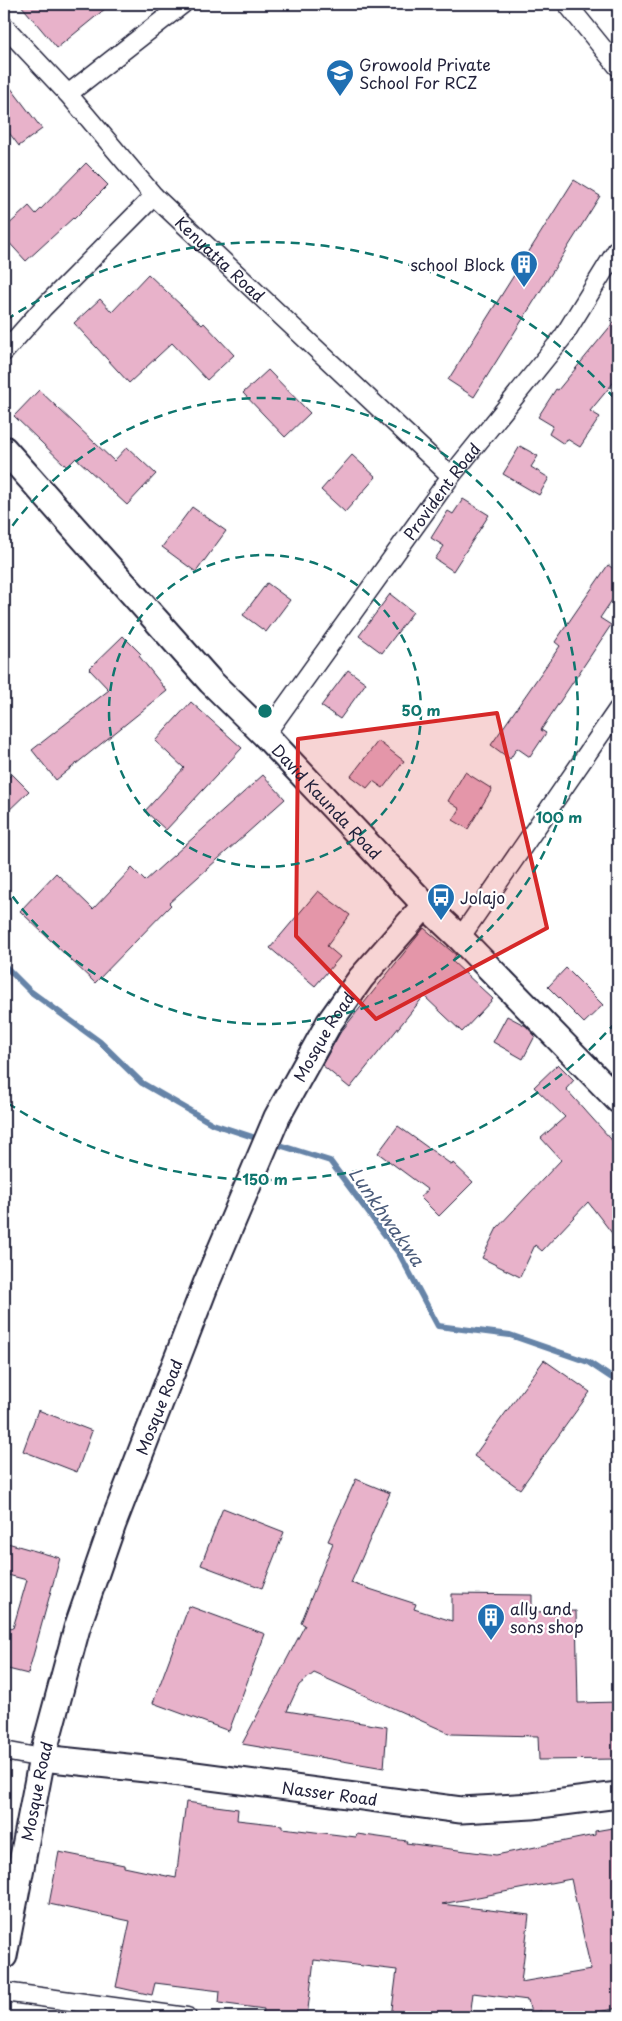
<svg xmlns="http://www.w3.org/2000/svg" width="622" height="2021" viewBox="0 0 622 2021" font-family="'Playpen Sans',sans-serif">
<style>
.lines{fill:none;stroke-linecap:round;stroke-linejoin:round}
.stream{stroke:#6684a8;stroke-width:6}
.building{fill:#e8b2ca;stroke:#22223b;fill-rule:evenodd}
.street-casing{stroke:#22223b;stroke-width:21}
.secondary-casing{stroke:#22223b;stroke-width:29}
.street{stroke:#fff;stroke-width:18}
.secondary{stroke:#fff;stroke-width:25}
.marked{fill:#d62828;fill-opacity:0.2;stroke:#d62828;stroke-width:4;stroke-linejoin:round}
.ring{fill:none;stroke:#0f766e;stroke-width:2.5;stroke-dasharray:9 6}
.labels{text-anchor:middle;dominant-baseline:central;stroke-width:4.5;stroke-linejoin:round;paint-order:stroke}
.poi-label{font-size:16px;fill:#22223b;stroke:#fff;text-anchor:start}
.street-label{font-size:16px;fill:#22223b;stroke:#fff}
.water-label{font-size:18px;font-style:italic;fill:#4a5b7a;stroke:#fff}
.centre{fill:#0f766e;stroke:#fff;stroke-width:2.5}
.ring-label{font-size:15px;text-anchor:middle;font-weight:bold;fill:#0f766e;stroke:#fff;stroke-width:4.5;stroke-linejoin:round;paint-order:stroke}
</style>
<rect width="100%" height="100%" fill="#fff"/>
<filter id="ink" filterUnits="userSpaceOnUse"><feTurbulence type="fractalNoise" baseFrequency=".02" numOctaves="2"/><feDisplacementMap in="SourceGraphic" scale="10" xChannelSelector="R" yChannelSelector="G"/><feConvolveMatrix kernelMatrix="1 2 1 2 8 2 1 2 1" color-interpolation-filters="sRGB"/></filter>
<g filter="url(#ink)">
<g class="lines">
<path class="stream" d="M4,965l26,26 70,51 42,41 71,41 46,15
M279,1145l51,16 70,94 38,71 72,9 78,27 30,20"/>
</g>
<path class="building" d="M20,4h91l-54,44z
M4,79l38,50 -23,17 -15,-20z
M86,163l22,22 -34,34 -1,-1 -47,43 -22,-24v-8l25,-23 7,8z
M574,180l26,16 -126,201 -26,-17z
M148,274l54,51 2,-2 30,32 -27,25 -35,-37 -43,40 -55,-60 26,-24 12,13z
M618,317v60l-28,34 10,6 -20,30 -13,-8 -3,5 -15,-10 4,-8 -15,-9 18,-28 2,1z
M268,370l42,43 -25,24 -42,-44z
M39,390l75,71 13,-14 29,27 -29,31 -51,-47 -9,9 -53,-51z
M520,446l18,10 -7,11 18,11 -10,17 -36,-21z
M352,455l24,22 -31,35 -24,-22z
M463,499l26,16 -36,56 -18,-12 9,-13 -13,-8 17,-27 5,3z
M192,507l34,24 -30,41 -34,-25z
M608,565l10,7v19l-18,27 11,7 -70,105 5,3 -16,24 -13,-9 -7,11 -19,-14 69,-99 -5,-4z
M267,583l23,17 -24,32 -23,-17z
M390,594l23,18 -31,41 -23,-17z
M123,636l18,18 -2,2 28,35 -111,89 -24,-30 77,-60 -20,-21z
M348,670l18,13 -26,36 -19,-13z
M191,702l51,46 -76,82 -21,-19 39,-43 -29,-27z
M378,741l26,20 -21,27 -10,-7 -6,7 -16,-12z
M465,772l27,17 -24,40 -15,-9 7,-11 -12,-8z
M12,774l17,17 -25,24v-33z
M263,775l22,24 -116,104 2,2 -76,78 -75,-72 36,-38 37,36 39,-41 13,13z
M318,891l32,24 -23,31 13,11 -25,29 -45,-38z
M424,928l32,27 -4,6 41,38 -31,33 -38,-36 -74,92 -28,-23 18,-32z
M566,968l37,37 -19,18 -36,-36z
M507,1016l19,10 9,10 -12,23 -30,-17z
M558,1064l16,16 -8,9 52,58v94l-30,-39 -46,49 -7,-6 -15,32 -38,-19 15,-30 64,-68 -20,-22 24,-21 -31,-30z
M398,1126l54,39 1,-2 20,19 -34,34 -19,-19 8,-7 -50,-37z
M544,1360l46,32 -70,97 -46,-33z
M38,1410l54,21 -15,41 -54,-21z
M356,1479l34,14 -39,90 65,21 -2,5 38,12v-27l80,1v17l44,-1 2,92 40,-1v57l-79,1 -1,-24 -87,-2 -137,-61 -15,12 -12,26 100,16 -3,41 -142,-24 63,-119 -4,-2 32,-80 -5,-2z
M223,1508l61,24 -22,56 -61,-23z
M4,1542l56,16 -32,116 -24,-6v-42l9,2 14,-48 -23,-6z
M189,1606l76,28 -36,97 -76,-28z
M186,1802l52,7 -1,11 45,5v3l74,9 1,-3 50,7 -1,2 90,12 99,-20v-4l23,-4v181l-25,5 1,4h-51l-2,-6 -10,2 -3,-13 -55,-7 -3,24h-79l6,-47 -83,-10 -7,57h-23l-21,-2 1,-6 -45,-6 1,-12 -65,-8 -3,12 -36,-8 14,-66 -81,-17 10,-52 65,13v2l52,11zM571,1879l20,91 -70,12 8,-67 -87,-11z"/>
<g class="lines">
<g class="street-casing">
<g id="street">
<path d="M567,4l51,63"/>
<path id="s1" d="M4,26l64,68 86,102 297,280"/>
<path d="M68,94l115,-90"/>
<path d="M4,352l39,-44 111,-112"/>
<path id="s2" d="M265,735l186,-259 112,-139 55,-89"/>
<path d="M460,938l158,-229"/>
<path d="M4,1751l38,7"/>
<path d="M4,1992l183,25"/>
</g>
</g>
<g class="secondary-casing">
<g id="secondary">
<path id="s3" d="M4,449l207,233 54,53 160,170 35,33 158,162"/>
<path id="s4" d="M42,1758l123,13 296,39 71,-4 86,-11"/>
<path id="s5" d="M4,1956l38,-198 35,-130 36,-104 93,-240 71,-167 52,-94 32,-45 64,-73"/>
</g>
</g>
<use href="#street" class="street"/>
<use href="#secondary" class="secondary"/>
</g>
</g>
<path class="marked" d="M497,713l50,215 -171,91 -80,-83 2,-197z"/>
<g class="ring">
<circle cx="265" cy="711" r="156"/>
<path d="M4 538A313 313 0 1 1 4 884"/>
<path d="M616 1022A469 469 0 0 1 6 1102M6 320A469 469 0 0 1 616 400"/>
</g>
<defs>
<g id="school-pin" transform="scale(1.4375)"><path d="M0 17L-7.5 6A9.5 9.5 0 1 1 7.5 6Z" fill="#1f6fb2" stroke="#fff"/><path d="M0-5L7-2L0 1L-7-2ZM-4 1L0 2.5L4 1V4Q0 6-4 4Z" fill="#fff"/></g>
<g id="building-pin" transform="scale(1.4375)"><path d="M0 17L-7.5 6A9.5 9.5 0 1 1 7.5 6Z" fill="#1f6fb2" stroke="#fff"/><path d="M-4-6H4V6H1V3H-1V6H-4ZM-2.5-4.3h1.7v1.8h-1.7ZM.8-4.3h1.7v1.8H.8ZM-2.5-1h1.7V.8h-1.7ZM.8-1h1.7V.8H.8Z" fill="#fff"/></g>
<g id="bus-pin" transform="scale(1.4375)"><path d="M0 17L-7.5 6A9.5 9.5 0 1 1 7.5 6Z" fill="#1f6fb2" stroke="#fff"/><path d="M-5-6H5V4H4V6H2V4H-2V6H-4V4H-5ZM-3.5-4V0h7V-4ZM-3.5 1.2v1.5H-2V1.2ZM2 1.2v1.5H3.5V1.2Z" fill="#fff"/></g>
</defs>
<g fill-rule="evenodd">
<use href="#school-pin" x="340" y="73"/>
<use href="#building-pin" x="524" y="264"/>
<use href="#bus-pin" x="441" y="897"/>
<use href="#building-pin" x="491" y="1617"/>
</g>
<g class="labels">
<g class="poi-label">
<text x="359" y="64">Growoold Private<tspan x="359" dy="18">School For RCZ</tspan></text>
<text x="505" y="264" text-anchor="end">school Block</text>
<text x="460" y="897">Jolajo</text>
<text x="510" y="1608">ally and<tspan x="510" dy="18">sons shop</tspan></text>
</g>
<g class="street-label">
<text stroke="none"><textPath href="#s1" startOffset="318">Kenyatta Road</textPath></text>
<text stroke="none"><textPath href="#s2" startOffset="301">Provident Road</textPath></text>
<text stroke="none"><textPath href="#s3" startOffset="478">David Kaunda Road</textPath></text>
<text stroke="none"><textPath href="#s5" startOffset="978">Mosque Road</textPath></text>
<text stroke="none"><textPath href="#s5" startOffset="572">Mosque Road</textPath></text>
<text stroke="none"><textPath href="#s5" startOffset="168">Mosque Road</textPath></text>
<text stroke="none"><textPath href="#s4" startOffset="290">Nasser Road</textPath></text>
</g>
<g class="water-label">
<text transform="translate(387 1216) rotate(55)">Lunkhwakwa</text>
</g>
</g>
<circle cx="265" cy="711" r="8" class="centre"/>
<g class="ring-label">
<text x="421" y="716">50 m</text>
<text x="559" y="823">100 m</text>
<text x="265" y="1185">150 m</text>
</g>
<rect width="622" height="2021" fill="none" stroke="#fff" stroke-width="20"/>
<rect x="10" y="10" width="602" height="2001" fill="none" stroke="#22223b" stroke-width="2" filter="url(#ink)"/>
</svg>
